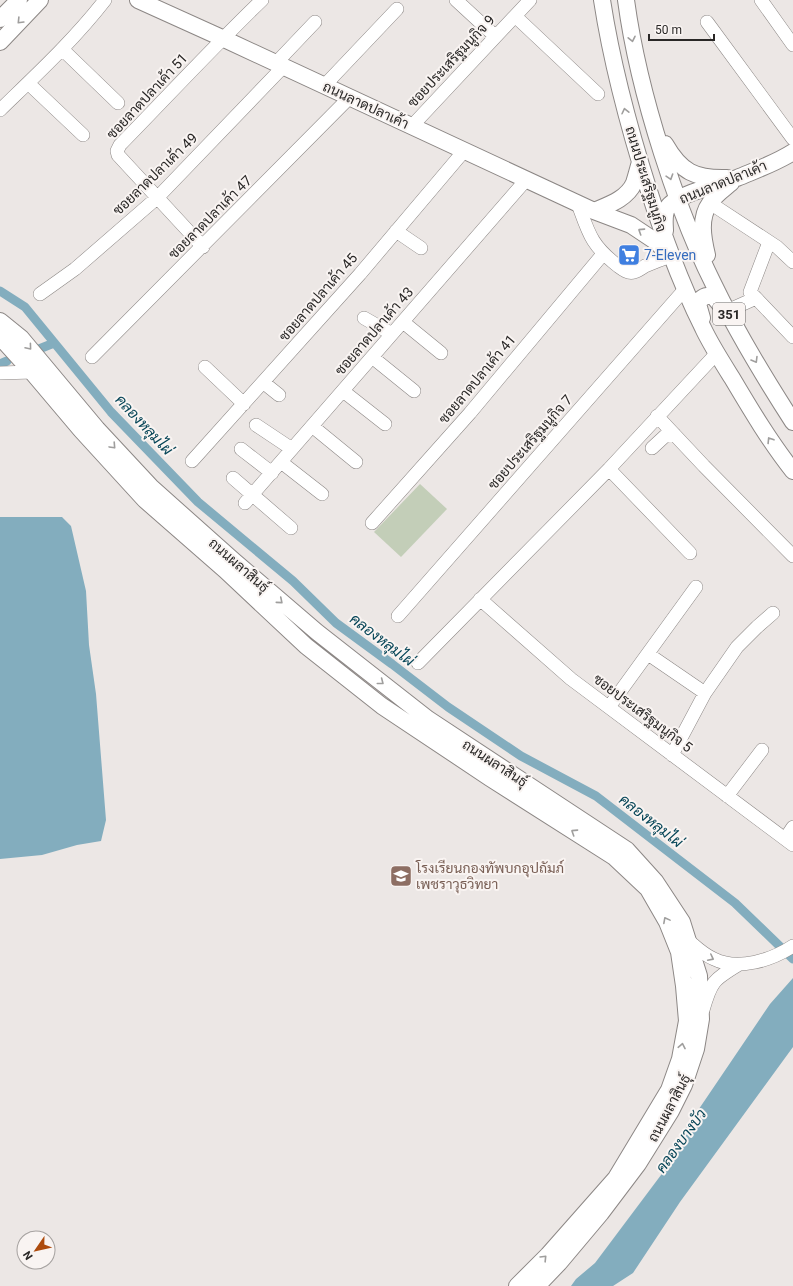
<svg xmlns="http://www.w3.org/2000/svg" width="793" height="1286" viewBox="0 0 793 1286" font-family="Roboto,Sarabun,sans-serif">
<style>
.green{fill:#c3ceb8}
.water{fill:#83adbe}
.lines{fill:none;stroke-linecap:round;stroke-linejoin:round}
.canal{stroke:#83adbe;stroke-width:9}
.minor-casing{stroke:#8c8785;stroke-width:14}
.major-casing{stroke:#8c8785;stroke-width:18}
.minor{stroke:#fff;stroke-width:13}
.major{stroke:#fff;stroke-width:16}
.oneway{stroke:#9f9e9d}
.labels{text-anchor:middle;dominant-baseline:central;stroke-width:4;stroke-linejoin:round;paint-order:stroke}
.shield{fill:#f9f4f2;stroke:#676463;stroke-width:1}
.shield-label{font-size:13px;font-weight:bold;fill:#292726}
.street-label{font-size:14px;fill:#292726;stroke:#f9f4f2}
.shop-label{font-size:14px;fill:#366cbe;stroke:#f9f4f2;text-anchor:start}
.education-label{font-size:14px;fill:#785e54;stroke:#f9f4f2;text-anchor:start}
.water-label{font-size:15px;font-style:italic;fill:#064557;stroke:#f9f4f2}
</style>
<rect width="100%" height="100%" fill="#ece7e5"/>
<path class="green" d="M420,484l27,25 -46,48 -27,-25z"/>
<path class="water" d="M0,517h62l9,9 15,65 3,54 7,49 10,126 -5,21 -24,4 -35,10 -42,4z
M793,978v69l-113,155 -47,71 -20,13h-42l5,-7 19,-16 69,-92 -3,-6 109,-161z"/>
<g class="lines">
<path class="canal" d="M0,291l25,16 86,105 87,90 95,79 43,42 56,41 56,43 73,49 75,40 139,107 58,56
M39,349l15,-6
M0,364l7,-3"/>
<g class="minor-casing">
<path id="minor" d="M456,0l39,36
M761,0l32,45
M515,16l83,78
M707,22l86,117
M62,49l56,54
M276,63l39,-41
M28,83l55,52
M324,86l73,-77
M0,110c36,-35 74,-70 105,-110
M411,127l119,-127
M710,203l67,44 16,15
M578,204c11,30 13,41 40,62 4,3 10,8 16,6 4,-1 8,-4 11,-6 9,-4 18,-7 26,-10
M396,231l25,17
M203,247l-85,-92 -1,-4 3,-6c47,-48 93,-98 142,-145
M40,294l35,-25 83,-72 125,-130
M756,298l-6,-6 19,-50
M727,311l29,-13 37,39
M364,318l28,16
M403,322l38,31
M92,357l257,-259
M372,357l42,34
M205,367l39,37
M0,373l32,-1
M264,383l15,12
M343,391l42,33
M657,416l47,50 89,90
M256,425l36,24
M312,426l44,36
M652,448l13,-12 9,-2
M241,449l31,24
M192,461l168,-187 104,-123
M281,462l41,32
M609,469l81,84
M233,478l58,50
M245,503l281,-323
M372,523l98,-110 133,-159
M480,599l91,80 222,166
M398,616l287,-327
M648,654l57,39
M418,663l191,-194 108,-116
M609,707l87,-120
M672,755l33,-62 32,-46 20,-20 16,-14
M727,796l35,-46
M785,839l8,-12
M689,941c8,7 15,14 25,18 24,12 58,1 79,-13
M703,1010c8,-28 10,-30 35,-45"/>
</g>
<g class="major-casing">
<path id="major" d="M138,0l84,38 372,173 37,14 24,16 16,15
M602,0c10,65 27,128 47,191 15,47 32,93 54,137 8,17 19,34 29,50 19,32 38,64 61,93
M626,0c7,52 20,103 36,153 14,44 30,88 51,130 23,48 51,94 80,139
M0,19l19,-19
M0,42l40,-42
M665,144c16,28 30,35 62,34
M594,211c14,-6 33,-12 40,-28 2,-6 4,-14 6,-21
M665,231c0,-7 -2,-17 3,-24 7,-12 54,-24 69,-29 19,-8 39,-15 56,-26
M707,255c-4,-17 -8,-37 3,-52 5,-8 14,-14 21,-20
M702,318l-4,-14c3,-7 8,-9 15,-8l10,12
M0,321l21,17 76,91 54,58 83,74 83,71 111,87 199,131 28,31 27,41 17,54 2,43 -5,30 -12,36 -13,26 -33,53 -37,49 -42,50 -22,23
M0,337l32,35 49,58 64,70 80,70 81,76 76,60 108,72 124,79 34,32 19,33 12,30 5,34 3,35 -7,38 -11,31 -53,88 -68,77 -31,31"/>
</g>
<use href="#minor" class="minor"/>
<use href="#major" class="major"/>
</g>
<defs><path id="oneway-chevron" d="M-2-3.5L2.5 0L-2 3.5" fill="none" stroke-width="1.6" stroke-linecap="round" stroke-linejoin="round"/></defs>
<g class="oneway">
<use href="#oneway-chevron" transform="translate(20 21) rotate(134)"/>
<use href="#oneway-chevron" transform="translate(632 39) rotate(78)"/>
<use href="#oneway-chevron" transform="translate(625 111) rotate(-103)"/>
<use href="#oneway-chevron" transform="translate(670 177) rotate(72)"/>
<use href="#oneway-chevron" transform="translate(641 231) rotate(-147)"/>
<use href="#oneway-chevron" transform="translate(29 347) rotate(50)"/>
<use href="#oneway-chevron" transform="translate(755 360) rotate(59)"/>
<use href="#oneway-chevron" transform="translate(770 440) rotate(-122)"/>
<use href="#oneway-chevron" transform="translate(113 446) rotate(47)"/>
<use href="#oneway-chevron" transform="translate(280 601) rotate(40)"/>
<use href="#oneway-chevron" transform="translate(381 682) rotate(38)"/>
<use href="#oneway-chevron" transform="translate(574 832) rotate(-147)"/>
<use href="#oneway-chevron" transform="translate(666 920) rotate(-118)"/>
<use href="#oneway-chevron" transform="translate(711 958) rotate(27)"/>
<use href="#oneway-chevron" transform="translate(682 1046) rotate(-79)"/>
<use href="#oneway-chevron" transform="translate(544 1258) rotate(-46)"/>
</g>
<defs>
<g id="supermarket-square" transform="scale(1.15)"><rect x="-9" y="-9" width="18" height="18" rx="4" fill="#3f7fe0" stroke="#f9f4f2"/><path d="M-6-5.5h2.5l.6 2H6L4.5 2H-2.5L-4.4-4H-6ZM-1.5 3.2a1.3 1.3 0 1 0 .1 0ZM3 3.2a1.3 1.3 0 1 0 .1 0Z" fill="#fff"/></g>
<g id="school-square" transform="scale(1.15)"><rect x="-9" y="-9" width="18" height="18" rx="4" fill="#8d6e63" stroke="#f9f4f2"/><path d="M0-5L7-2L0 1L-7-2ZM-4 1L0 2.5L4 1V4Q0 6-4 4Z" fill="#fff"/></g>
</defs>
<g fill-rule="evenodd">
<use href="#supermarket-square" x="629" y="255"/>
<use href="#school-square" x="401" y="876"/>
</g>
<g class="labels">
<rect class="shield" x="713" y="303" width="32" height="22" rx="3"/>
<g class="shield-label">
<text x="729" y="314">351</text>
</g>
<g class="street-label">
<text transform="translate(451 61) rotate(-47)">ซอยประเสริฐมนูกิจ 9</text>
<text transform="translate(147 96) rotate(-47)">ซอยลาดปลาเค้า 51</text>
<text transform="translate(366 105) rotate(25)">ถนนลาดปลาเค้า</text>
<text transform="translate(155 174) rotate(-44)">ซอยลาดปลาเค้า 49</text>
<text transform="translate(646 179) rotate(73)">ถนนประเสริฐมนูกิจ</text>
<text transform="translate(723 182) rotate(-22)">ถนนลาดปลาเค้า</text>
<text transform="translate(210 217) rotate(-45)">ซอยลาดปลาเค้า 47</text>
<text transform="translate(318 297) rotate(-49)">ซอยลาดปลาเค้า 45</text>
<text transform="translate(374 331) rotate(-49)">ซอยลาดปลาเค้า 43</text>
<text transform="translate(477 379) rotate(-50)">ซอยลาดปลาเค้า 41</text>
<text transform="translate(530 442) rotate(-49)">ซอยประเสริฐมนูกิจ 7</text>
<text transform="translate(239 565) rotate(41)">ถนนผลาสินธุ์</text>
<text transform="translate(643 713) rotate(37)">ซอยประเสริฐมนูกิจ 5</text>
<text transform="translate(495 763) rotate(33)">ถนนผลาสินธุ์</text>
<text transform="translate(669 1108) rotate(-62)">ถนนผลาสินธุ์</text>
</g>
<g class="shop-label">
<text x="644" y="255">7-Eleven</text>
</g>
<g class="education-label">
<text x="416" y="868">โรงเรียนกองทัพบกอุปถัมภ์<tspan x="416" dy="16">เพชราวุธวิทยา</tspan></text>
</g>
<g class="water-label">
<text transform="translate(144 425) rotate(47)">คลองหลุมไผ่</text>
<text transform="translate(382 640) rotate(37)">คลองหลุมไผ่</text>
<text transform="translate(651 821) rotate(38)">คลองหลุมไผ่</text>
<text transform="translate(681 1141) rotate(-54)">คลองบางบัว</text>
</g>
</g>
<g transform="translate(36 1250) rotate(236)"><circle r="19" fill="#f9f4f2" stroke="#a6a2a0"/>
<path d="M0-3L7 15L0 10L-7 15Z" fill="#ad4b0d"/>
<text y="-6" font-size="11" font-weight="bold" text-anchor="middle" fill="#292726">N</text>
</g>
<path d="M649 34v6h65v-6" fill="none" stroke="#292726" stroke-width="2"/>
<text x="655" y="34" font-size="12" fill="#292726" stroke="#f9f4f2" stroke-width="3" paint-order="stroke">50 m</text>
</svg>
